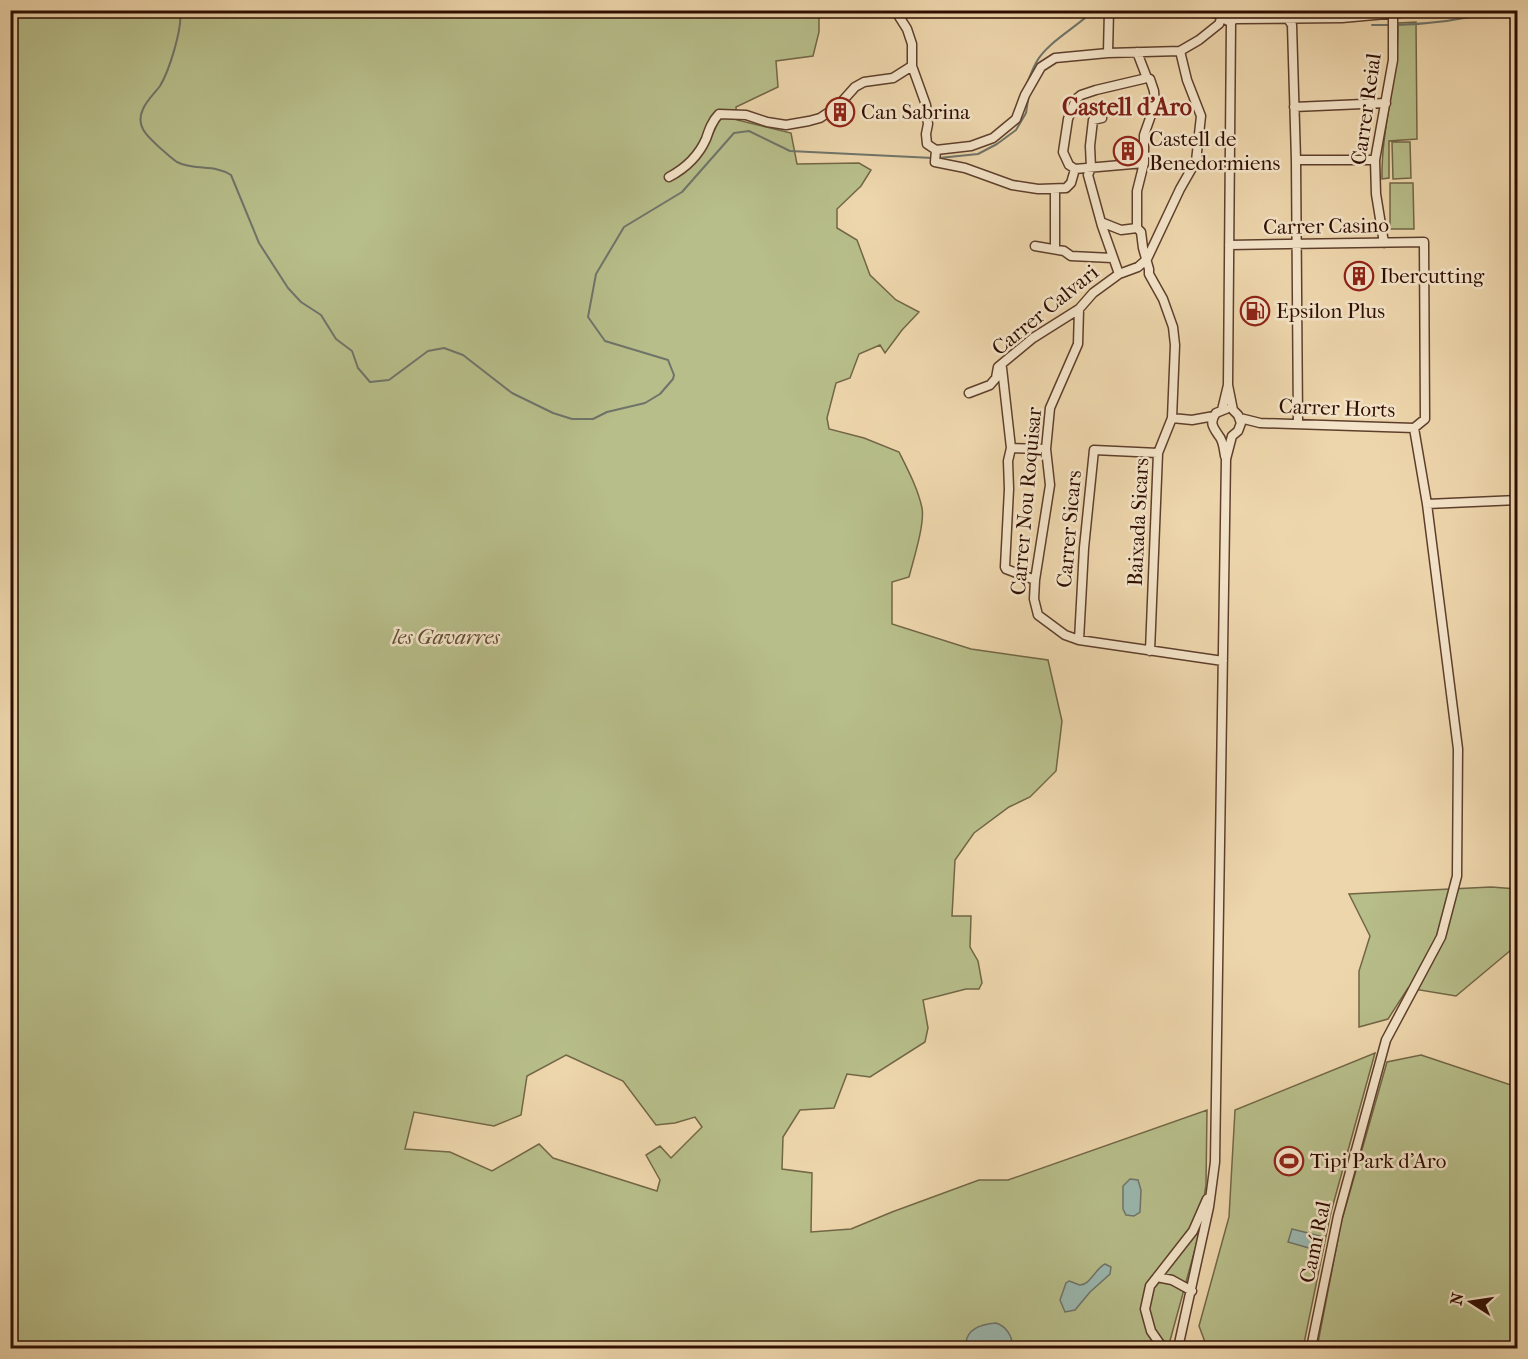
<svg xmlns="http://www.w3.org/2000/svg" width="1528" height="1359" viewBox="0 0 1528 1359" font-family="'IM FELL French Canon',serif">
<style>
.green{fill:#b7be8a;stroke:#726646;stroke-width:1.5;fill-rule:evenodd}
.water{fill:#9ab8b0;stroke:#6f746a;stroke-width:1.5}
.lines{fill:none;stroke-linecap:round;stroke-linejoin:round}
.stream{stroke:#6f746a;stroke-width:2}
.minor-casing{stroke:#5e3f2c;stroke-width:11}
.minor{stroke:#f4e4c9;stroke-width:8}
.labels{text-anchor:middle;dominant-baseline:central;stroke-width:5;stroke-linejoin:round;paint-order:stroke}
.street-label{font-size:21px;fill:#2e0d01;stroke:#f4e4c9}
.poi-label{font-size:21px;fill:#2e0d01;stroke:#f4e4c9;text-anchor:start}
.park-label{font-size:21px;font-style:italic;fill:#5e4b31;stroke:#f4e4c9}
.quarter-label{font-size:24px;font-weight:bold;fill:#7a1f14;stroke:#f4e4c9}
</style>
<rect width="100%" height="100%" fill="#eed6ac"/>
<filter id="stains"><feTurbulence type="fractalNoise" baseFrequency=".00333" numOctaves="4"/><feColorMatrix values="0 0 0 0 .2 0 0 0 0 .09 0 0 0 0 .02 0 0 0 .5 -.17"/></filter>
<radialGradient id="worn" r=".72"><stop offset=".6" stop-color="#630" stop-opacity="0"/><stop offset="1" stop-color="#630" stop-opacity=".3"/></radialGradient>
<path class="green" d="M10,11h809v21l-6,24 -37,5 2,26 -42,20 1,13 54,13 6,31 62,-1 12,7 -10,16 -24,23v19l20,12 13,35 26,25 23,12 -17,18 -17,23 -5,-8 -21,9 -9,24 -14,5 -9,35 2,11 35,9 35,14c9,18 19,37 23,56 3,16 -9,53 -13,69l-17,5v42l79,25 77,11 14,61 -6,50 -26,26 -21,10 -35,26 -19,27 -3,56h19l-1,31 8,14 4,22 -3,6h-13l-43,11 5,28 -3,14 -55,35 -23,-3 -13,34 -34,2 -17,27 -1,32 30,4 -1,59 40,-3 41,-17 87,-32h29l199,-70 -1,75 -9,57 -29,106h-1157zM566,1055l57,26 33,44 19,-2 20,-6 7,10 -31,31 -11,-12 -14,9 14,25 -3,11 -104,-33 -14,-14 -47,27 -42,-19 -45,-3 9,-37 80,14 27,-11 6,-39z
M1416,22l1,117 -28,2v37l-7,1c-1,-53 17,-103 16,-156z
M1392,142h18l1,36 -18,1z
M1390,183h23l1,46h-24z
M1491,887l26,2v56l-61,51 -48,-8 -20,31 -29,8v-56l11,-35 -21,-42z
M1375,1053l-44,159 -28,136h-90l-8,-6 -6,-16 30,-109 6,-107z
M1421,1055l96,32v261h-200l24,-125 46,-161z"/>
<path class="water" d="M1130,1179l8,1 3,10 -1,22 -6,4 -8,-1 -3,-6v-23z
M1292,1229l28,7 -4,14 -28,-8z
M1105,1264l6,3 -1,7 -20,18 -15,18 -10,2 -5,-12 6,-17 3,-2c4,1 7,3 11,4 10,0 16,-17 25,-21z
M996,1323c12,4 16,13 17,25h-13l-2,-4c-10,-5 -22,2 -32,-2 2,-14 17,-18 30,-19z"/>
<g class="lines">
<path class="stream" d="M180,10c3,18 -11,61 -20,76 -6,8 -13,14 -17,23 -8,17 4,27 16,38 6,5 12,11 18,15 17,9 38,2 54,13l28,68 29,45 13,14 20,13 15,24 16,12 6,17 12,14 19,-2 39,-29 16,-3 19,7 49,38 41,20 19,6h21l14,-7 38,-9 15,-9 13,-15 1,-4 -6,-15 -63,-19 -17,-24 8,-43 28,-47 58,-35 52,-59 15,-2 41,20 143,7
M1199,10l15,8
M1372,25h19
M1396,25c37,-1 71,-6 106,-15
M1027,83c3,-7 6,-15 10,-22 11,-19 40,-34 57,-51
M939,158l39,-4 19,-10 19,-14 10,-17 3,-19"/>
<g class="minor-casing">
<path id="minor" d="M895,10l12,19 5,15v22l14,39 2,19 -2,10 1,10 9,6 35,-4 22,-8 23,-19 9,-24 16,-28 14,-9 53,-5 72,-2 19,-11 20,-16 2,-5
M1217,10l3,7 8,4 8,-2 5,-9
M1236,19l106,-1 88,-8
M1288,19l4,6 4,135 2,264
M1137,52l10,26 3,1 4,12 1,13 -11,31v28l-7,28v37l4,4 2,16 6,21v5l14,25 10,28 2,18 -3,73 -14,35 -8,198
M1108,53l1,-43
M1294,107l92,-4
M1102,118l-9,2 -3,26 1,22 -3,7 14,51 17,48
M936,150l-1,12 30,6 47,17 26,4 28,-1 5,-5 4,-14
M1296,160h79
M1144,163l-69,6 -6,-4 -6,-13 5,-33 8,-20 5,-4 15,-5 51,-12
M669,177c17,-9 29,-20 37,-38 3,-9 6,-18 13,-25l27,1 21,7 19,3 23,-4 11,-3 18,-12 17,-19 9,-5 29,-4 19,-12
M1101,222l20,8 16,-2
M1384,243l-8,-49 -1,-34 18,-100v-46
M1229,245l195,-3 1,177 -11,9
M1035,246l29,5 7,5 41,2
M1055,249v-60
M1079,309l-1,35 -28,64 -4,41 4,36 -15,95 -1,19 4,16 27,20 14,5 144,21
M1002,368l9,80 -3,13 1,28 -4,78 1,2 29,11
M969,393l21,-8 6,-7 2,-11 35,-29 46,-29 14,-16 26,-19 19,-7 9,-8 33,-70 16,-28 5,-45 -14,-36 -7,-29
M1222,410l6,-25 3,-364
M1172,418l20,2 22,-4
M1240,418l20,5 154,5
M1011,448l35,1
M1225,456c-1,-6 -2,-16 -6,-20 -6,-9 -10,-13 -3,-23l10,-4
M1427,504l91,-4
M1079,640l5,-92 10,-98 64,3
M1157,1277l15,3 20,11
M1167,1348l-7,-4 -9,-13 -6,-22 5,-23 43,-55 14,-32
M1178,1348l31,-141 6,-45 11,-703 6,-23 6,-5 3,-8 -3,-8 -5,-5 -5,-25
M1311,1348l27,-132 48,-176 55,-103 16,-61 1,-127 -31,-245 -13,-76"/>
</g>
<use href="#minor" class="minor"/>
</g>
<defs>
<g id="building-ring" transform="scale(1.5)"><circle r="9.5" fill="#f4e4c9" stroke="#8f2418" stroke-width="1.5"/><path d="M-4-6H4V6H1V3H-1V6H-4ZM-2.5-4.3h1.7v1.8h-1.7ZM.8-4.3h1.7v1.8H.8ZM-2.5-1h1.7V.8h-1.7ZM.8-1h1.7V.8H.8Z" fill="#8f2418"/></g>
<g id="fuel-ring" transform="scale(1.5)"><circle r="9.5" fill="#f4e4c9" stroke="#8f2418" stroke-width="1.5"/><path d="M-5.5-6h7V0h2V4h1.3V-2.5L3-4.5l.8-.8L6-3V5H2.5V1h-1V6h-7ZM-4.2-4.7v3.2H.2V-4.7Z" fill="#8f2418"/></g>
<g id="stadium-ring" transform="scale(1.5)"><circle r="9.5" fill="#f4e4c9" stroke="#8f2418" stroke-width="1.5"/><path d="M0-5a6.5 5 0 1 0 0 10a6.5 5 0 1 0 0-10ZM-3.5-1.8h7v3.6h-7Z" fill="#8f2418"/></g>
</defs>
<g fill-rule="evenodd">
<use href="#building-ring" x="840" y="112"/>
<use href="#building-ring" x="1128" y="151"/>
<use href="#building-ring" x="1359" y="276"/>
<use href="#fuel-ring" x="1255" y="311"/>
<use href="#stadium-ring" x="1289" y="1161"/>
</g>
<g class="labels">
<g class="street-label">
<text transform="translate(1366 109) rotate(-82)">Carrer Reial</text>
<text transform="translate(1326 226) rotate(-1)">Carrer Casino</text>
<text transform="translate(1045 310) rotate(-39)">Carrer Calvari</text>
<text transform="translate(1337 408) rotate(2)">Carrer Horts</text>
<text transform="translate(1026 501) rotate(-85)">Carrer Nou Roquisar</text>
<text transform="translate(1138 522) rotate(-87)">Baixada Sicars</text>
<text transform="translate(1069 529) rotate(-85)">Carrer Sicars</text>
<text transform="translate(1315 1242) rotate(-78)">Camí Ral</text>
</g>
<g class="poi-label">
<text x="861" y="112">Can Sabrina</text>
<text x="1149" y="139">Castell de<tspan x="1149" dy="24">Benedormiens</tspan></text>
<text x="1380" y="276">Ibercutting</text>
<text x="1276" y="311">Epsilon Plus</text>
<text x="1310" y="1161">Tipi Park d'Aro</text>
</g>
<g class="park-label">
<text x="446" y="637">les Gavarres</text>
</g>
<g class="quarter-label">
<text x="1127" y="107">Castell d'Aro</text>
</g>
</g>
<rect width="1528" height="1359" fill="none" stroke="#eed6ac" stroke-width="36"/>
<rect x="12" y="12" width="1504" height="1335" fill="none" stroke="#2e0d01" stroke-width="3"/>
<rect x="18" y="18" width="1492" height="1323" fill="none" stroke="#2e0d01" stroke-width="1.5"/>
<g transform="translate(1471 1302) rotate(282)" stroke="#f4e4c9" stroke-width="4.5" paint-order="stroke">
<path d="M0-4.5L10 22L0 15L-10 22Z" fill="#2e0d01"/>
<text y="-9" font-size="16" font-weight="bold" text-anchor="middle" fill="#2e0d01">N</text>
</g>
<rect width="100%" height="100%" filter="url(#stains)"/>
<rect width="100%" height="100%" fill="url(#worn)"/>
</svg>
